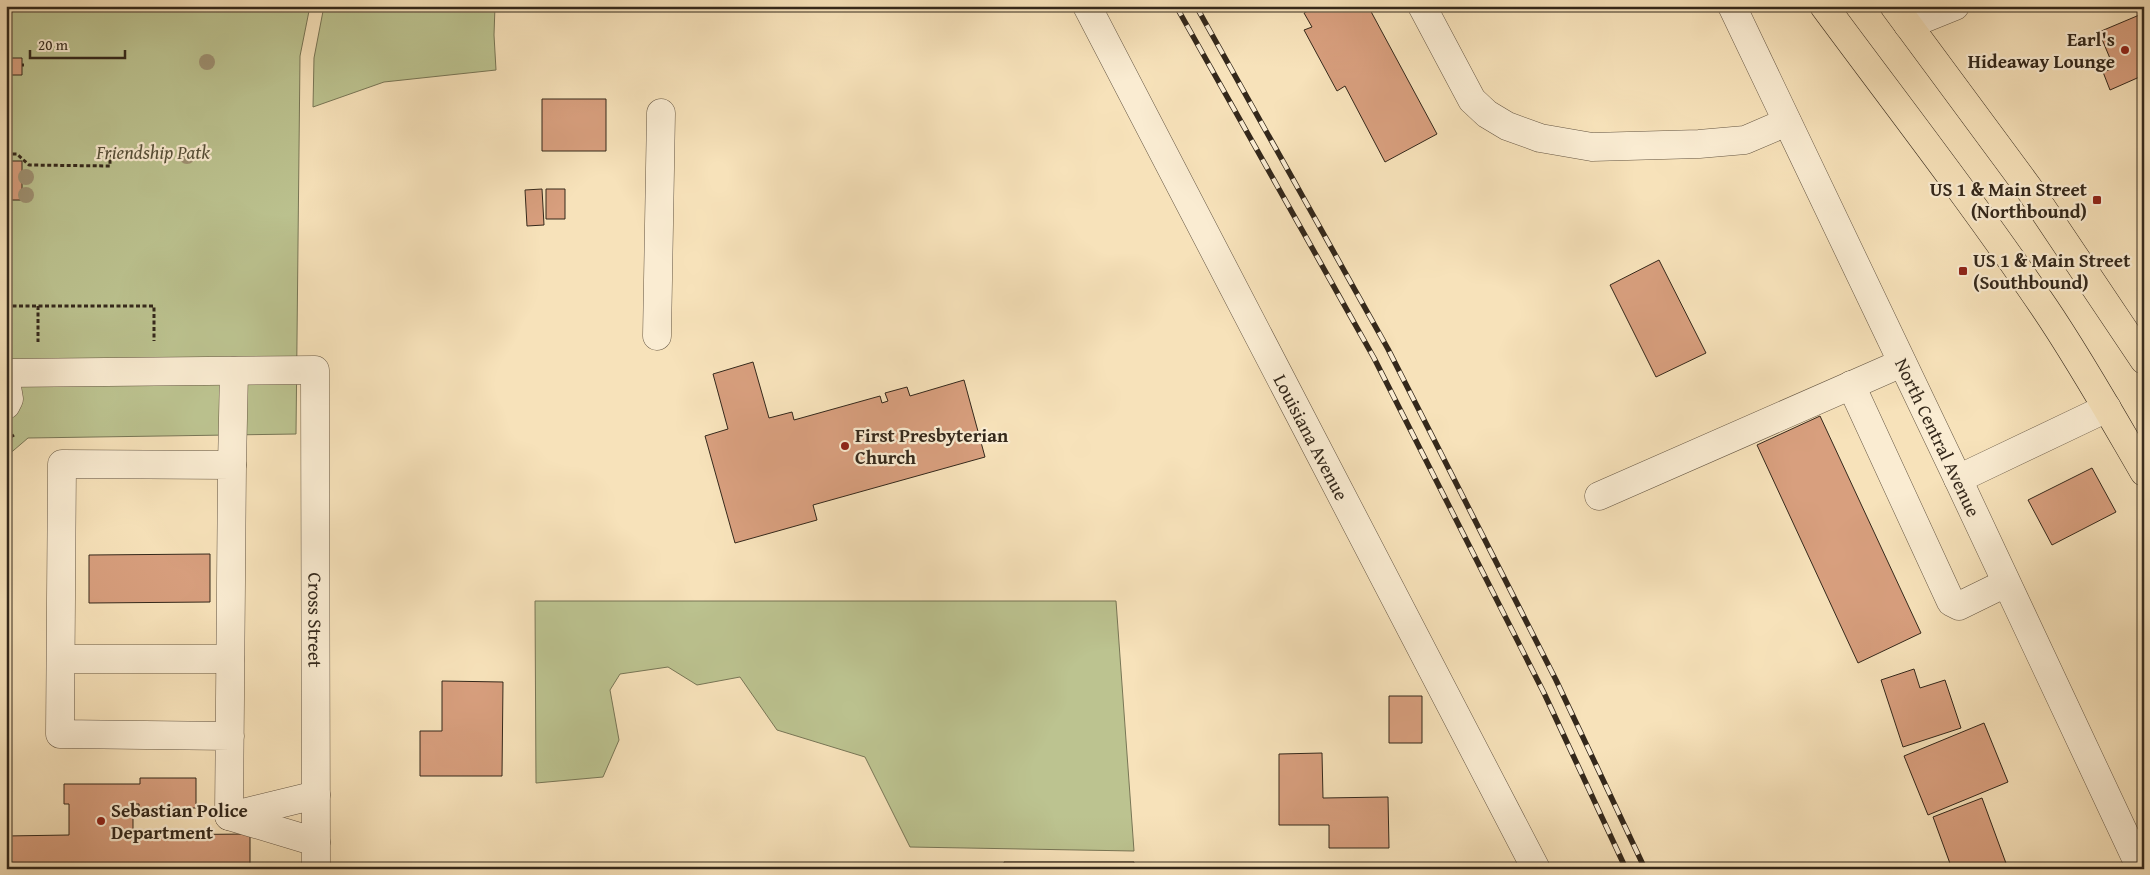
<svg xmlns="http://www.w3.org/2000/svg" width="2150" height="875" viewBox="0 0 2150 875" font-family="'Gentium Book Plus',serif">
<style>
.green{fill:#bcc390;stroke:#787656}
.building{fill:#d89f7e;stroke:#34281b}
.lines{fill:none;stroke-linecap:round;stroke-linejoin:round}
.minor-casing{stroke:#655643;stroke-width:29}
.major-casing{stroke:#34281b;stroke-width:29}
.path{stroke:#34281b;stroke-width:3;stroke-dasharray:4 2.5;stroke-linecap:butt}
.minor{stroke:#faecd2;stroke-width:28}
.major{stroke:#f7e2ba;stroke-width:28}
.rail-casing{stroke:#34281b;stroke-width:5.5}
.rail{stroke:#faecd2;stroke-width:4;stroke-dasharray:11;stroke-linecap:butt}
.tree{fill:#9e9172}
.poi-dot{fill:#8f2418;stroke:#faecd2;stroke-width:2}
.labels{text-anchor:middle;dominant-baseline:central;stroke-width:4.5;stroke-linejoin:round;paint-order:stroke}
.poi-label{font-size:19px;font-weight:bold;fill:#34281b;stroke:#faecd2;text-anchor:start}
.park-label{font-size:19px;font-style:italic;fill:#564f38;stroke:#faecd2}
.street-label{font-size:19px;fill:#34281b;stroke:#faecd2}
</style>
<rect width="100%" height="100%" fill="#f7e2ba"/>
<filter id="stains"><feTurbulence type="fractalNoise" baseFrequency=".004" numOctaves="4"/><feColorMatrix values="0 0 0 0 .2 0 0 0 0 .09 0 0 0 0 .02 0 0 0 .5 -.17"/></filter>
<radialGradient id="worn" r=".72"><stop offset=".6" stop-color="#630" stop-opacity="0"/><stop offset="1" stop-color="#630" stop-opacity=".3"/></radialGradient>
<path class="green" d="M6,6h304l-10,50 -4,378 -268,4 -21,18 -1,151z
M324,6h171l-1,29 2,35 -112,12 -71,25 1,-49z
M535,601h581l18,250 -224,-4 -45,-90 -88,-27 -37,-53 -43,8 -29,-18 -48,7 -10,16 9,50 -16,37 -67,6z"/>
<path class="building" d="M1317,6h51l69,128 -52,28 -40,-76 -8,5 -33,-61 8,-3 -8,-14z
M2144,13v62l-34,15 -7,-18 11,-4 -15,-36z
M8,58h14v17h-14z
M542,99h64v52h-64z
M6,161h16v39h-16z
M542,189l2,36 -17,1 -2,-36z
M546,189h19v30h-19z
M1659,260l47,93 -50,24 -46,-92z
M753,362l16,56 23,-6 2,8 86,-24 2,7 6,-2 -3,-8 22,-6 3,9 54,-16 21,77 -172,48 4,15 -82,23 -30,-107 23,-7 -15,-55z
M1820,416l101,217 -63,30 -101,-218z
M2092,468l24,44 -64,33 -24,-45z
M210,554v48l-121,1v-48z
M1914,669l6,19 25,-8 16,48 -58,19 -22,-67z
M442,681l61,1 -1,94h-82v-45h22z
M1389,696h33v47h-33z
M1984,723l24,59 -80,33 -24,-59z
M1322,753l1,45 65,-1 1,51h-60v-23h-50v-71z
M140,778h56v30h-57v-4h-6v31l117,-1v35h-244v-33l63,-1v-31h-5v-20h76z
M1982,798l25,68 -9,3h-46l-19,-52z
M1004,862h130v7h-130z"/>
<g class="lines">
<g class="minor-casing">
<g id="minor">
<path id="s1" d="M1087,6l449,863"/>
<path d="M1422,6l50,94 15,14 20,12 33,12 52,9 107,-3 46,-4 42,-18"/>
<path id="s2" d="M1732,6l226,473 183,390"/>
<path d="M1908,25l47,-19"/>
<path d="M657,336l4,-223"/>
<path id="s3" d="M6,373l309,-3 1,499"/>
<path d="M6,381l3,18 -3,6"/>
<path d="M1851,385l100,217 8,4 47,-23"/>
<path d="M232,465l2,-94"/>
<path d="M1958,479l149,-71"/>
<path d="M1599,496l303,-133"/>
<path d="M61,659h169"/>
<path d="M229,816l3,-351 -170,-1 -2,270 170,2"/>
<path d="M229,816l87,26"/>
<path d="M230,816l86,-21"/>
</g>
</g>
<g class="major-casing">
<path id="major" d="M1824,6c74,100 150,198 220,301 36,53 68,110 100,165
M1894,6l136,184 114,170"/>
</g>
<path class="path" d="M6,65h2
M22,65h2
M6,154h11l12,11 81,1v-17
M6,306h148v35
M38,306v36
M6,440l8,-5"/>
<use href="#minor" class="minor"/>
<use href="#major" class="major"/>
<g class="rail-casing">
<path id="rail" d="M1176,6l198,352 170,335 82,176
M1196,6l192,343 168,331 89,189"/>
</g>
<use href="#rail" class="rail"/>
</g>
<g class="tree">
<circle cx="207" cy="62" r="8"/>
<circle cx="187" cy="156" r="8"/>
<circle cx="26" cy="177" r="8"/>
<circle cx="26" cy="195" r="8"/>
</g>
<g class="poi-dot">
<circle cx="2125" cy="50" r="5"/>
<rect x="2092" y="195" width="10" height="10" rx="2.5"/>
<rect x="1958" y="266" width="10" height="10" rx="2.5"/>
<circle cx="845" cy="446" r="5"/>
<circle cx="101" cy="821" r="5"/>
</g>
<g class="labels">
<g class="poi-label">
<text x="2115" y="39" text-anchor="end">Earl's<tspan x="2115" dy="22">Hideaway Lounge</tspan></text>
<text x="2087" y="189" text-anchor="end">US 1 &amp; Main Street<tspan x="2087" dy="22">(Northbound)</tspan></text>
<text x="1973" y="260">US 1 &amp; Main Street<tspan x="1973" dy="22">(Southbound)</tspan></text>
<text x="855" y="435">First Presbyterian<tspan x="855" dy="22">Church</tspan></text>
<text x="111" y="810">Sebastian Police<tspan x="111" dy="22">Department</tspan></text>
</g>
<g class="park-label">
<text x="153" y="152">Friendship Patk</text>
</g>
<g class="street-label">
<text stroke="none"><textPath href="#s2" startOffset="478">North Central Avenue</textPath></text>
<text stroke="none"><textPath href="#s1" startOffset="486">Louisiana Avenue</textPath></text>
<text stroke="none"><textPath href="#s3" startOffset="559">Cross Street</textPath></text>
</g>
</g>
<rect width="2150" height="875" fill="none" stroke="#f7e2ba" stroke-width="25"/>
<rect x="8" y="8" width="2135" height="860" fill="none" stroke="#34281b" stroke-width="2.5"/>
<rect x="12" y="12" width="2125" height="850" fill="none" stroke="#34281b"/>
<path d="M30 50v8h95v-8" fill="none" stroke="#34281b" stroke-width="2.5"/>
<text x="38" y="50" font-size="15" fill="#34281b" stroke="#faecd2" stroke-width="4" paint-order="stroke">20 m</text>
<rect width="100%" height="100%" filter="url(#stains)"/>
<rect width="100%" height="100%" fill="url(#worn)"/>
</svg>
